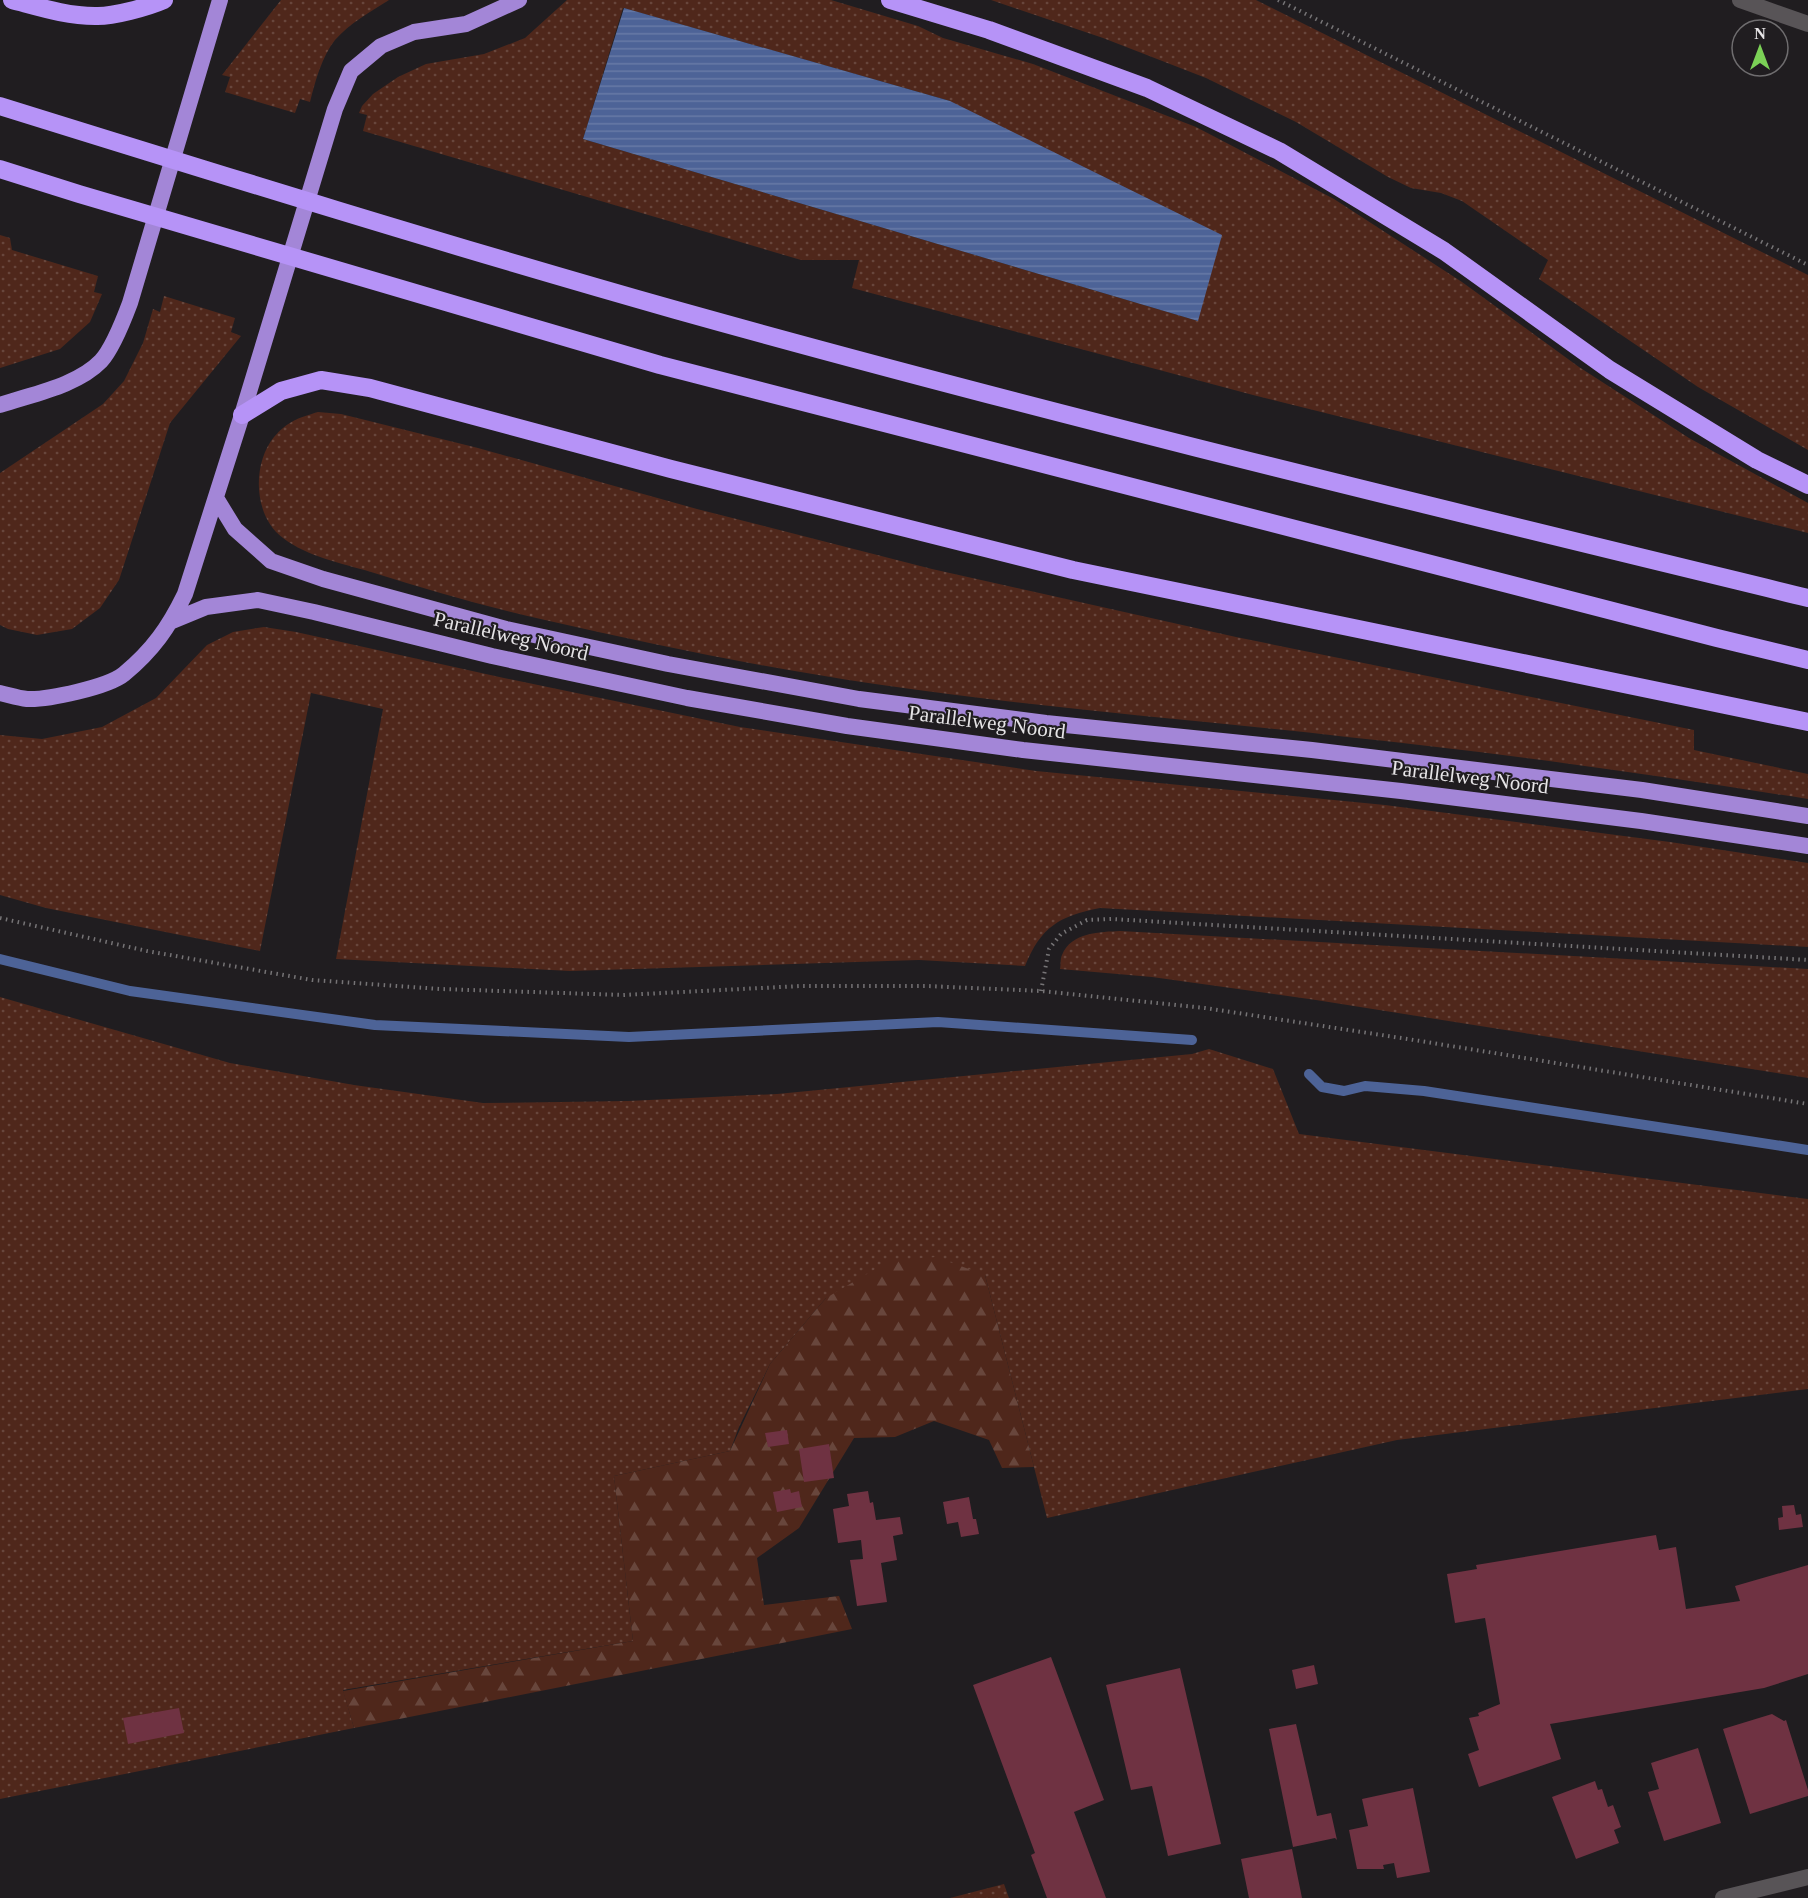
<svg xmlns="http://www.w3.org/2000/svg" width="1808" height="1898" viewBox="0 0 1808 1898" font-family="'Times New Roman',serif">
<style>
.grass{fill:url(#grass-dots);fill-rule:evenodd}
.forest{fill:url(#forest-firs)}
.water{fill:url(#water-rules)}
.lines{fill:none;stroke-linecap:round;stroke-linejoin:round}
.stream{stroke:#4d6397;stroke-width:10}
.building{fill:#6f3242}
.path{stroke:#767476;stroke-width:4;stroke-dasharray:1.5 4.5;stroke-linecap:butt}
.service{stroke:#585457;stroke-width:16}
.minor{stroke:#585457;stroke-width:16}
.trunk{stroke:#a386d7;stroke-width:16}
.motorway{stroke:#b693f7;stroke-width:18}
.labels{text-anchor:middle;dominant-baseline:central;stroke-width:4.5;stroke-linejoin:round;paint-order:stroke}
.street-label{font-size:21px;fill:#e6e4e6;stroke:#201d20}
</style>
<defs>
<pattern id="grass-dots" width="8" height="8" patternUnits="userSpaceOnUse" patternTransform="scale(1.5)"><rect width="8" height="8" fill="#4f271b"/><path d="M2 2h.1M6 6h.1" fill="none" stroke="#68463c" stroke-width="1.8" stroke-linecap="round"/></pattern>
<pattern id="forest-firs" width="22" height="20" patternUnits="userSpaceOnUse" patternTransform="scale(1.5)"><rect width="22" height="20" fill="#4f271b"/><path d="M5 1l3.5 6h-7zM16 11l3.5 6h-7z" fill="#68463c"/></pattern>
<pattern id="water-rules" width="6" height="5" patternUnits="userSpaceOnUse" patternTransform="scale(1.5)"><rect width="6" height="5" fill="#4d6397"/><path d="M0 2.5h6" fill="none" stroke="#6779a6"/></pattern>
</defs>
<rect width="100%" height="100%" fill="#201d20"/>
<path class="grass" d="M281,0h108c-19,12 -39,23 -54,40 -13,16 -20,42 -25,62l-10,-3 -5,14 -70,-21 5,-15 -8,-2z
M567,0h264l87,26 25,12 90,26 163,63 138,72 128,83 117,85 110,71 119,65v30l-555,-138 -401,-107 7,-28h-58l-438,-129 4,-16 -8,-2 3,-7 11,-12 25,-17 28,-13 58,-10 41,-16zM623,8l327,93 248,220 -615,-182z
M991,0h265l552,275v175l-110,-63 -159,-108 9,-19 -86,-59 -21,-8 -30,-5 -23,-11 -92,-55 -90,-44 -103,-40z
M0,235l10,3 2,12 86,26 -4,16 8,2 -12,28 -30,27 -60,19z
M164,296l71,22 -4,14 10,4 -71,87 -51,157 -19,28 -28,21 -35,6 -29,-6 -8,-4v-152l103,-69 21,-23 19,-38 10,-34 7,3z
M318,412l23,2 137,34 219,61 235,60 304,68 458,93v20l114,24v25c-153,-24 -307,-46 -461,-62 -158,-18 -315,-30 -472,-53 -110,-16 -221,-39 -330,-64 -59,-13 -116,-30 -174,-48 -30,-9 -63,-15 -88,-34 -30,-22 -31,-74 -9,-101 14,-16 24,-19 44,-25z
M264,627l32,5 208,46 236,49 296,44 349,34 285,37 138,21v84l-708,-39c-41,8 -59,19 -75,58l-106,-6 -349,11 -234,-12 47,-250 -72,-16 -51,258 -214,-43 -46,-13v-160l42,4 60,-12 54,-29 51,-53 26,-13z
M1120,931l688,38v109l-492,-78 -164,-23 -92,-8c1,-4 0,-10 2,-14 9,-23 39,-23 58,-24z
M0,997l230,66 124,22 129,18 145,-2 149,-7 415,-40 17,-5 64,20 26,65 509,65v190l-411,51 -350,78 -62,-243 -159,23 -56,66 -31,63 -9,24 -116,25 19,165 -290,49 11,38 -354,71z
M1004,1884l5,14h-59z"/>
<path class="forest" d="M936,1257l49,18 49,192 -32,1 -13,-28 -55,-19 -39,16 -41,1 -55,90 -42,30 7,47 75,-9 13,33 -498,99 -11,-37 290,-50 -19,-165 116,-25 40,-87 56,-66 63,-37z"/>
<path class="water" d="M624,8l326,93 272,134 -24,86 -615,-182z"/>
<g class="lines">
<path class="stream" d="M0,959l130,32 245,34 254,12 309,-15 254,18
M1309,1074l13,13 22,4 21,-5 59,5 384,59"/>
</g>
<path class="building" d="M787,1430l2,14 -21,3 -3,-14z
M829,1444l5,34 -30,4 -5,-33z
M790,1489l1,4 8,-2 3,16 -25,5 -4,-20z
M868,1491l2,12 3,-1 3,18 24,-3 3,17 -10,2 4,24 -16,3 6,39 -30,4 -7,-46 13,-1 -2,-19 -23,3 -5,-34 16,-3 -2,-12z
M969,1497l4,22h3l3,15 -18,3 -3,-15 -11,2 -4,-22z
M1794,1505l2,10 5,-1 2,13 -24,3 -1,-12 5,-1 -1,-11z
M1656,1535l3,15 17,-3 10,62 54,-8 -5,-15 73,-21v109l-44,14 -214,36 11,35 -82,28 -11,-33 11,-4 -10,-32 10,-2 -1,-3 22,-9 -15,-86 -30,5 -8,-49 30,-5 -1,-4z
M1051,1657l53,143 -30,12 32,86h-59l-16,-43 4,-2 -62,-168z
M1314,1665l4,19 -22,5 -4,-19z
M1180,1668l41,176 -53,12 -16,-70 -21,4 -25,-105z
M179,1708l5,25 -56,11 -5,-26z
M1772,1714l12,7 2,-1 22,70v6l-58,18 -27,-85z
M1296,1724l21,92 14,-3 6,27 -2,-2 -42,9 -24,-118z
M1698,1748l23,75 -57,18 -16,-49 11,-3 -8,-26z
M1595,1781l3,9 4,-1 6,18 5,-2 8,22 -7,3 5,13 -43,16 -24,-62z
M1413,1788l17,84 -33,6 -3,-15 -11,2 1,4h-27l-8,-39 19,-4 -6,-27z
M1292,1849l10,49h-53l-8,-39z"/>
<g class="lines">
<path class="path" d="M1278,0l530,265
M0,918l147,33 165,29 128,9 183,6 178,-9h126l114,5 164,17 209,32 394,64
M1041,991l8,-42 12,-15 26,-14 25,-1 696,41"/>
<path class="service" d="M1740,0l68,24"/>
<path class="minor" d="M1723,1898l85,-21"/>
<path class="trunk" d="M0,405c32,-11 77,-19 101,-44 12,-13 23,-42 29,-58l90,-303
M216,498l19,31 36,32 52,18 183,50 162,35 191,35 187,24 266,27 330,40 166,26
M172,621l34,-14 52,-7 56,12 178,44 195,42 160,28 176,24 378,41 240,30 167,25
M0,693c9,2 18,5 27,6 21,1 81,-12 97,-25 29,-24 45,-47 61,-80l57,-179 93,-306 16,-38 30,-25 33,-14 52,-8 53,-24"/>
<path class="motorway" d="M12,0c27,7 55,16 83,16 17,1 53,-9 69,-16
M890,0l99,30 158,58 132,63 165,100 166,119 147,90 51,25
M0,106c225,70 450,140 676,204 375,105 754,196 1132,288
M0,169l79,25 581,171 1057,273 91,22
M242,415l39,-24 40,-11 49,8 301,81 402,101 735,152"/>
</g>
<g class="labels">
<g class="street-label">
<text transform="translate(511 636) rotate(13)">Parallelweg Noord</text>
<text transform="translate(987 722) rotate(7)">Parallelweg Noord</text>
<text transform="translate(1470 777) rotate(7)">Parallelweg Noord</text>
</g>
</g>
<g transform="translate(1760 48)"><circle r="28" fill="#201d20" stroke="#6f6d6f" stroke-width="1.5"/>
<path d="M0-4.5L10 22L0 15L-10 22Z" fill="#7bd156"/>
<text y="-9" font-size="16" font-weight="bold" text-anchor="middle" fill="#e6e4e6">N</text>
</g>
</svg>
